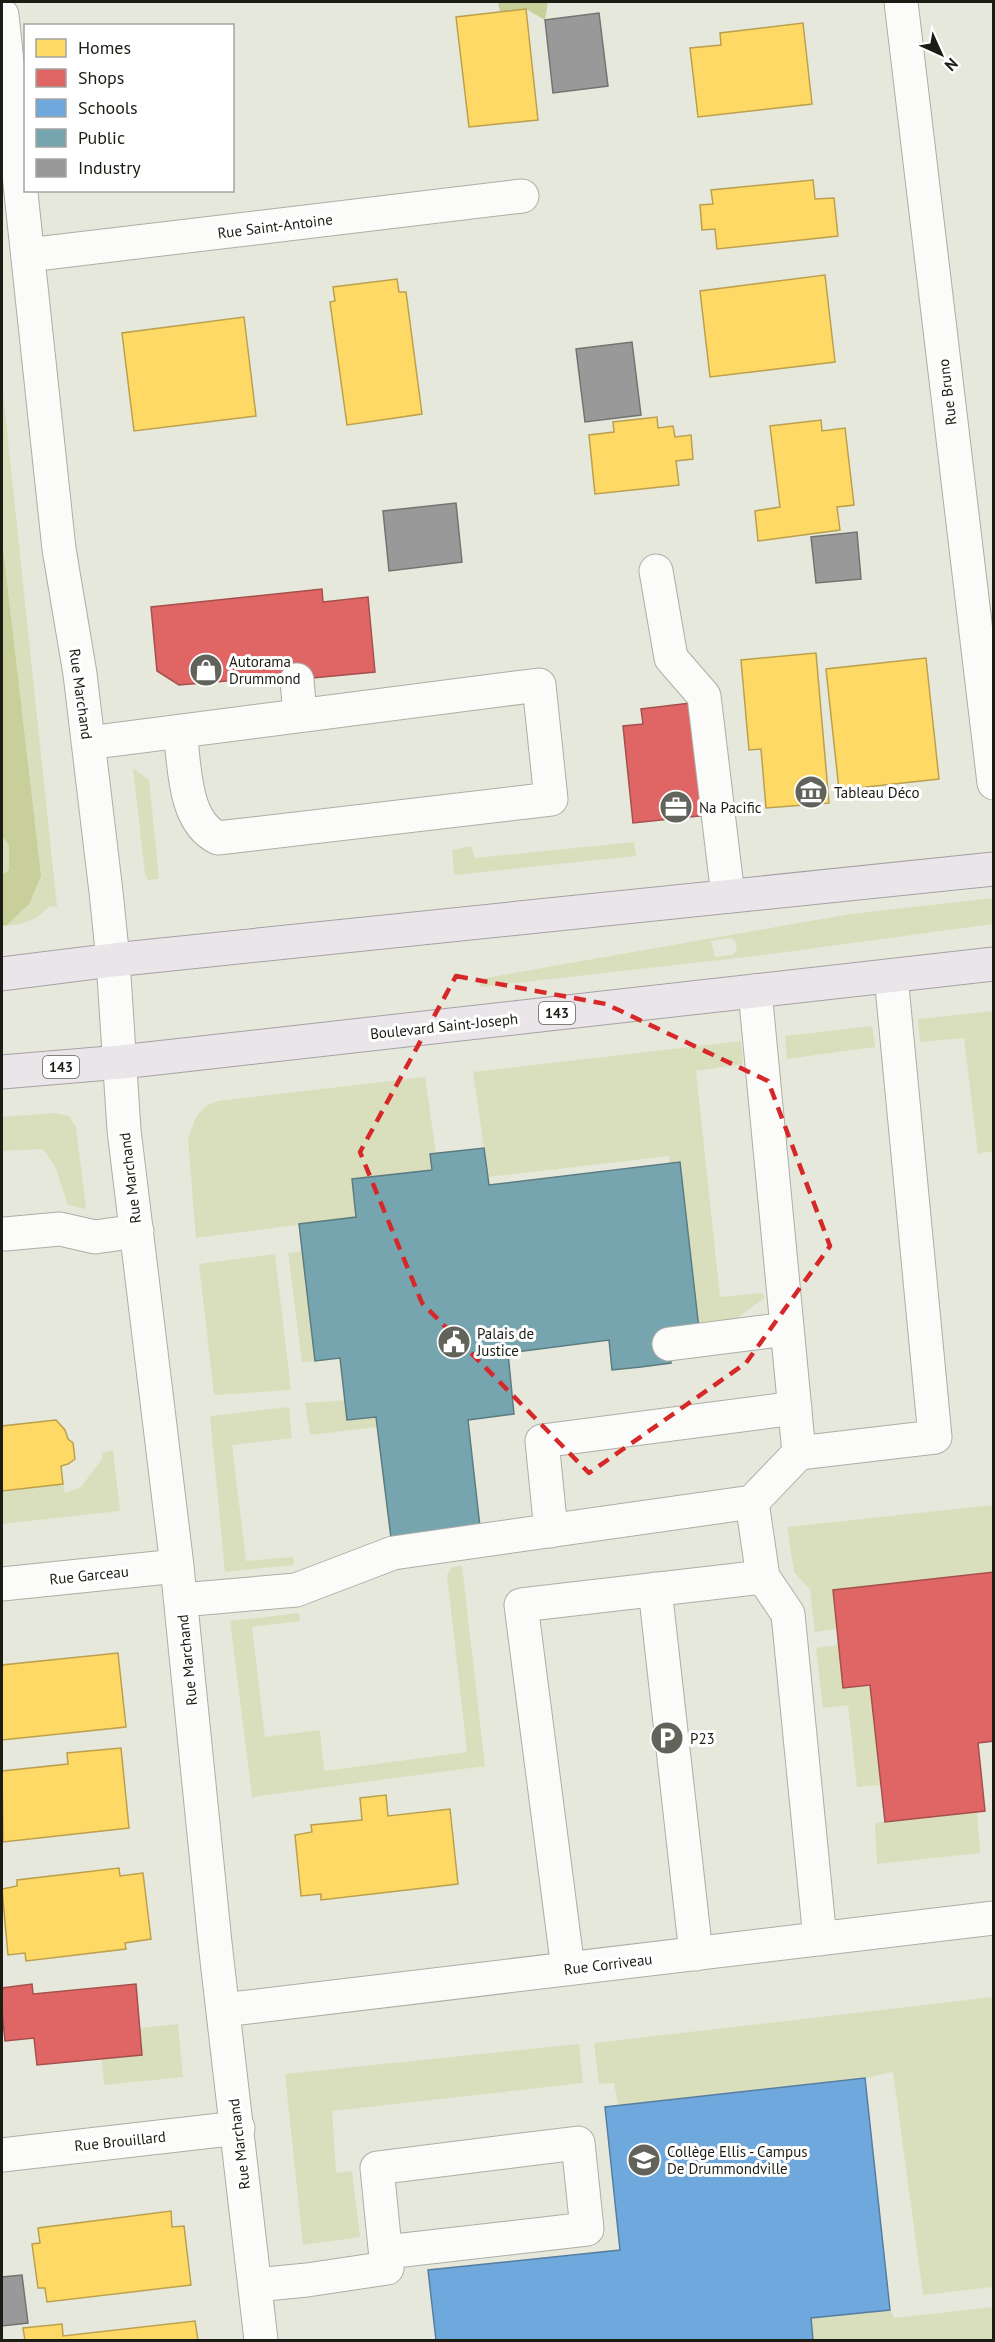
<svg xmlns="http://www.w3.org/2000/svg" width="995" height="2342" viewBox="0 0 995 2342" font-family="'PT Sans',sans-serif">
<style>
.green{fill:#d9dfbc;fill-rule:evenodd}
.forest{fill:#c8cf9b}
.homes{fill:#ffd966;stroke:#bba04d;stroke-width:1.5}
.shops{fill:#e06666;stroke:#a5504d;stroke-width:1.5}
.schools{fill:#6fa8dc;stroke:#567ea0;stroke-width:1.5}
.public{fill:#76a5af;stroke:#5b7c80;stroke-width:1.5}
.industry{fill:#999;stroke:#737471;stroke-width:1.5}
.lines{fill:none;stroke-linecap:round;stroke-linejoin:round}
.minor-casing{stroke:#adaea4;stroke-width:35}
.major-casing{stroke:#a6a0a4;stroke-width:35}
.minor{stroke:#fbfcfa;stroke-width:33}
.major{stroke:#e9e5e9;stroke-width:33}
.marked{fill:none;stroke:#d62828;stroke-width:4.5;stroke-dasharray:12 8;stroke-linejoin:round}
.labels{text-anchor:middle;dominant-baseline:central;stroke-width:6;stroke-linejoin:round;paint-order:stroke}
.shield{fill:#fff;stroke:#5f605a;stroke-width:1.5}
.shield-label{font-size:14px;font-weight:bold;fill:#1b1c14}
.street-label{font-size:15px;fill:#1b1c14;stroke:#fff}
.poi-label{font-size:15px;fill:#1b1c14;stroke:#fff;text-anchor:start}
</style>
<rect width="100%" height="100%" fill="#e6e8dc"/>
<path class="green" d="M2,383l55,524 -7,-1c-18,17 -25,18 -48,20z
M133,768l16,12 10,99 -11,1 -3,-6z
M634,842l2,14 -182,19 -2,-25 19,-4 4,12z
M993,898v26l-237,32 -276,31v-8l370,-65zM729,938l6,2 2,10 -5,5 -17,2 -4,-16z
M993,1011v140l-15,3 -14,-116 -44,4 -2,-23z
M872,1026l3,21 -88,12 -2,-23z
M741,1041l2,23 -47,7 24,226 43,-4 1,5 -29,22 -36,3 -19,-161 -10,1 -1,-7 -181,21 -15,-105z
M425,1077l11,77 -6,1 2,15 -80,9 4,38 -160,21 -8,-99 8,-22 10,-11 12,-5z
M54,1113l15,3 7,11 10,82 -18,-4 -13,-39 -12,-17 -41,2v-34z
M303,1251l12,110 -13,1 -14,-109z
M275,1254l16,136 -77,5 -15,-131z
M345,1400l2,20 29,-3 1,10 -67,8 -5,-32z
M289,1407l3,31 -60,7 14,116 47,-4 1,8 -69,7 -15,-156z
M113,1450l7,61 -118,13v-33l61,-7 2,9 16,-6 21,-28v-6z
M993,1505v67l-160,18 4,39 -22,3 -5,-42 -16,-18 -7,-45z
M462,1566l23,200 -233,31 -22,-176 69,-8 1,8 -48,6 13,110 55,-7 4,41 143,-19 -20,-177 5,-8z
M839,1645l31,40 11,100 -24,2 -9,-82 -25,3 -7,-60z
M977,1811l3,42 -103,11 -2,-41z
M993,1997v290l-70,8 -30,-223 -28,6 -247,27 -4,-22 -15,1 -5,-41z
M178,2024l5,53 -79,8 -2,-26 40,-4 -2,-27z
M579,2044l4,39 -251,28 4,62 16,-2 8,66 -57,8 -18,-171z
M993,2307v33h-180l-2,-22 79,-8 4,8z"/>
<path class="forest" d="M498,2h50l-3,18 -19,-11 -26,3z
M2,540l39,336 -12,28 -22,21 -5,1v-51l7,-5v-25l-7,-9z"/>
<path class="homes" d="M526,9l12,111 -69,7 -13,-110z
M803,23l9,81 -114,13 -8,-69 31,-3 -1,-12z
M813,180l2,19 19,-1 4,38 -121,13 -2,-20 -13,1 -2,-25 13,-1 -2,-14z
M825,275l10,87 -125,15 -10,-86z
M397,279l2,13h7l16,122 -75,11 -17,-123 5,-1 -2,-14z
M244,317l12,99 -122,15 -12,-98z
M657,417l1,11 15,-2 2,11 16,-2 2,24 -17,2 3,24 -84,9 -6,-59 25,-3 -1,-10z
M821,420l1,11 23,-3 9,77 -17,2 3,23 -82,11 -3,-30 25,-4 -10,-81z
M816,653l13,150 -63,5 -5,-59 -12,1 -8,-90z
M926,658l13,121 -100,11 -13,-121z
M56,1420l9,10 3,9 5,4 2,16 -7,5 -7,2 2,18 -61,7v-65z
M118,1653l8,74 -124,13v-75z
M121,1748l8,80 -126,14 -1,-71 66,-7 -1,-11z
M386,1795l2,21 62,-7 8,75 -137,16v-6l-20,2 -6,-61 17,-3 -1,-7 51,-5 -2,-22z
M119,1868l1,8 23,-3 8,66 -26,4 1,6 -100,12 -1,-8 -17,2 -6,-66 15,-3v-6z
M171,2211l1,16 12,-1 7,59 -144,17 -2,-14h-7l-6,-44 8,-1 -2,-15z
M195,2321l3,19h-173l-2,-12 39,-4 1,12z"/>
<path class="shops" d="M322,589l1,13 45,-5 7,75 -136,13 -1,-5 -59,5 -22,-14 -6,-64z
M690,703l18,112 -75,8 -10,-97 20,-2 -2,-15z
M994,1572v169l-16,2 7,68 -100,11 -15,-137 -27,3 -10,-98z
M32,1984l1,10 103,-10 6,71 -105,10 -3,-27 -29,3 -3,-30v-23z"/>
<path class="schools" d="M865,2078l25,232 -79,8 2,22h-377l-8,-70 192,-20 -15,-143z"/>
<path class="public" d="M484,1148l5,37 191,-23 19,167 -31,3 3,31 -30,4 -29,3 -3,-30 -101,13 6,61 -46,6 12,107 -89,11 -15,-121 -29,3 -7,-62 -25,3 -16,-137 57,-7 -4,-38 80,-9 -2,-16z"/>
<path class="industry" d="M599,13l9,73 -55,7 -8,-73z
M632,342l9,73 -56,7 -9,-73z
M456,503l6,59 -73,9 -6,-60z
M857,532l4,47 -45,4 -5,-46z
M22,2275l6,48 -26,3v-49z"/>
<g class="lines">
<g class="minor-casing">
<path id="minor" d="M901,2l93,781
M2,15l57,534 21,125 26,218 7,68 11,170 53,436 38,377 46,397
M28,255l494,-59
M656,571l15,87 33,38 24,200
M297,680l3,35
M88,743l451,-58 12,114 -333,39c-35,-17 -33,-72 -38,-106
M5,1234l55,-5 35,8 42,-6
M669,1344l118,-15
M799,1453l136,-16 -44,-461
M551,1531l-9,-90 253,-33
M763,1577l25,37 32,325
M2,1584l175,-18
M655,1589l41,365
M181,1600l115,-10 97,-37 359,-51
M568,1969l-47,-364 242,-28 -11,-75 47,-49 -44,-462
M223,2010l771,-92
M2,2155l236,-27
M255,2285l52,-5 80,-12 -10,-100 201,-25 9,86 -201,23"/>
</g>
<g class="major-casing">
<path id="major" d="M2,974l111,-14 881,-91
M2,1072l119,-10 873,-98"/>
</g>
<use href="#minor" class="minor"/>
<use href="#major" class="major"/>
</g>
<path class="marked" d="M456,976l150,28 162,77 62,165 -84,117 -157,110 -167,-170 -62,-151z"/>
<defs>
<g id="shop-disc" transform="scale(1.725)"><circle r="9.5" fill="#62635a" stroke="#fff"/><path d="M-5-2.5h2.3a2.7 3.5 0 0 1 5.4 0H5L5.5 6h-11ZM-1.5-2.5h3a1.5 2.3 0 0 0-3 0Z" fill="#fff"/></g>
<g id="museum-disc" transform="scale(1.725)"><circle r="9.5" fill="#62635a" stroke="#fff"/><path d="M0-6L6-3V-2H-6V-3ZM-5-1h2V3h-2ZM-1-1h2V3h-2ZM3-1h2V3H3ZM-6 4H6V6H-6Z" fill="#fff"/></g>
<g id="office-disc" transform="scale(1.725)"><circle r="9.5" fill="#62635a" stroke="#fff"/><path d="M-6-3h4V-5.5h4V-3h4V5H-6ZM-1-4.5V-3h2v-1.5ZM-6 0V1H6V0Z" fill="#fff"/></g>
<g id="civic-disc" transform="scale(1.725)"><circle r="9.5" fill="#62635a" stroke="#fff"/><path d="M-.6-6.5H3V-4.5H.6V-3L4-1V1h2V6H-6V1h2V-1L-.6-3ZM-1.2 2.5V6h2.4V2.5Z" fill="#fff"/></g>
<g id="parking-disc" transform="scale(1.725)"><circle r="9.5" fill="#62635a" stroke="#fff"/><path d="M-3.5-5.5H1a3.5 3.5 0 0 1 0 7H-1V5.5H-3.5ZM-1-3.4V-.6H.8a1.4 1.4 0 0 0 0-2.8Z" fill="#fff"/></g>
<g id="university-disc" transform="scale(1.725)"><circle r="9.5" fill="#62635a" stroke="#fff"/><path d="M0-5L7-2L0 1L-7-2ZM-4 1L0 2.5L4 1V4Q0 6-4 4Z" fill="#fff"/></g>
</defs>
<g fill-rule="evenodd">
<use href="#shop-disc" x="206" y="670"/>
<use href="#museum-disc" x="811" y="792"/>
<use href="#office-disc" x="676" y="807"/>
<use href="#civic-disc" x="454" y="1342"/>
<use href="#parking-disc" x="667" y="1738"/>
<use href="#university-disc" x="644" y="2160"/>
</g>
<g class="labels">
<g class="shield">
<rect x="539" y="1002" width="36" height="22" rx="4.5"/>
<rect x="43" y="1056" width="36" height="22" rx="4.5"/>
</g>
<g class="shield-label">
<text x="557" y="1013">143</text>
<text x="61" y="1067">143</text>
</g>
<g class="street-label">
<text transform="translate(275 226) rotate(-7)">Rue Saint-Antoine</text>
<text transform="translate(947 392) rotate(-97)">Rue Bruno</text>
<text transform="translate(81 694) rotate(82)">Rue Marchand</text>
<text transform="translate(444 1026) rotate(-6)">Boulevard Saint-Joseph</text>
<text transform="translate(130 1178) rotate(-97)">Rue Marchand</text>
<text transform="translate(89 1575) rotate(-6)">Rue Garceau</text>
<text transform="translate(187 1660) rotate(-96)">Rue Marchand</text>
<text transform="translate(608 1964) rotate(-7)">Rue Corriveau</text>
<text transform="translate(120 2141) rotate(-6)">Rue Brouillard</text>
<text transform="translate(239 2144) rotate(-97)">Rue Marchand</text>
</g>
<g class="poi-label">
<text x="229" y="661">Autorama<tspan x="229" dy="17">Drummond</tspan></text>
<text x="834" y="792">Tableau Déco</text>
<text x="699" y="807">Na Pacific</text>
<text x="477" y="1333">Palais de<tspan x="477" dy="17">Justice</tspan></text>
<text x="690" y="1738">P23</text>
<text x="667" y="2151">Collège Ellis - Campus<tspan x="667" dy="17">De Drummondville</tspan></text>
</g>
</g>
<rect width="995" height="2342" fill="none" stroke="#1b1c14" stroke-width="6"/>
<rect x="24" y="24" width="210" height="168" fill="#ffffff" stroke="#a4a4a1" stroke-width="1.5"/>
<rect x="36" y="39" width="30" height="18" fill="#ffd966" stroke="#a4a4a1" stroke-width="1.5"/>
<text x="78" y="54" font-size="18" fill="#1b1c14">Homes</text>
<rect x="36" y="69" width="30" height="18" fill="#e06666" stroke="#a4a4a1" stroke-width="1.5"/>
<text x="78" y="84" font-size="18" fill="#1b1c14">Shops</text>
<rect x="36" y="99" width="30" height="18" fill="#6fa8dc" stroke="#a4a4a1" stroke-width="1.5"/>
<text x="78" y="114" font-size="18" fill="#1b1c14">Schools</text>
<rect x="36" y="129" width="30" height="18" fill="#76a5af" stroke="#a4a4a1" stroke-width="1.5"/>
<text x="78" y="144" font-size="18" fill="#1b1c14">Public</text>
<rect x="36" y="159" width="30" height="18" fill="#999999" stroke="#a4a4a1" stroke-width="1.5"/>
<text x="78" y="174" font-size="18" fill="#1b1c14">Industry</text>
<g transform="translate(941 54) rotate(135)" stroke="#ffffff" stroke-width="4.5" paint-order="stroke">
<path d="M0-4.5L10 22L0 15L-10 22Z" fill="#1b1c14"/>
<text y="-9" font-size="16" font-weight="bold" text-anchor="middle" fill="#1b1c14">N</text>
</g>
</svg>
